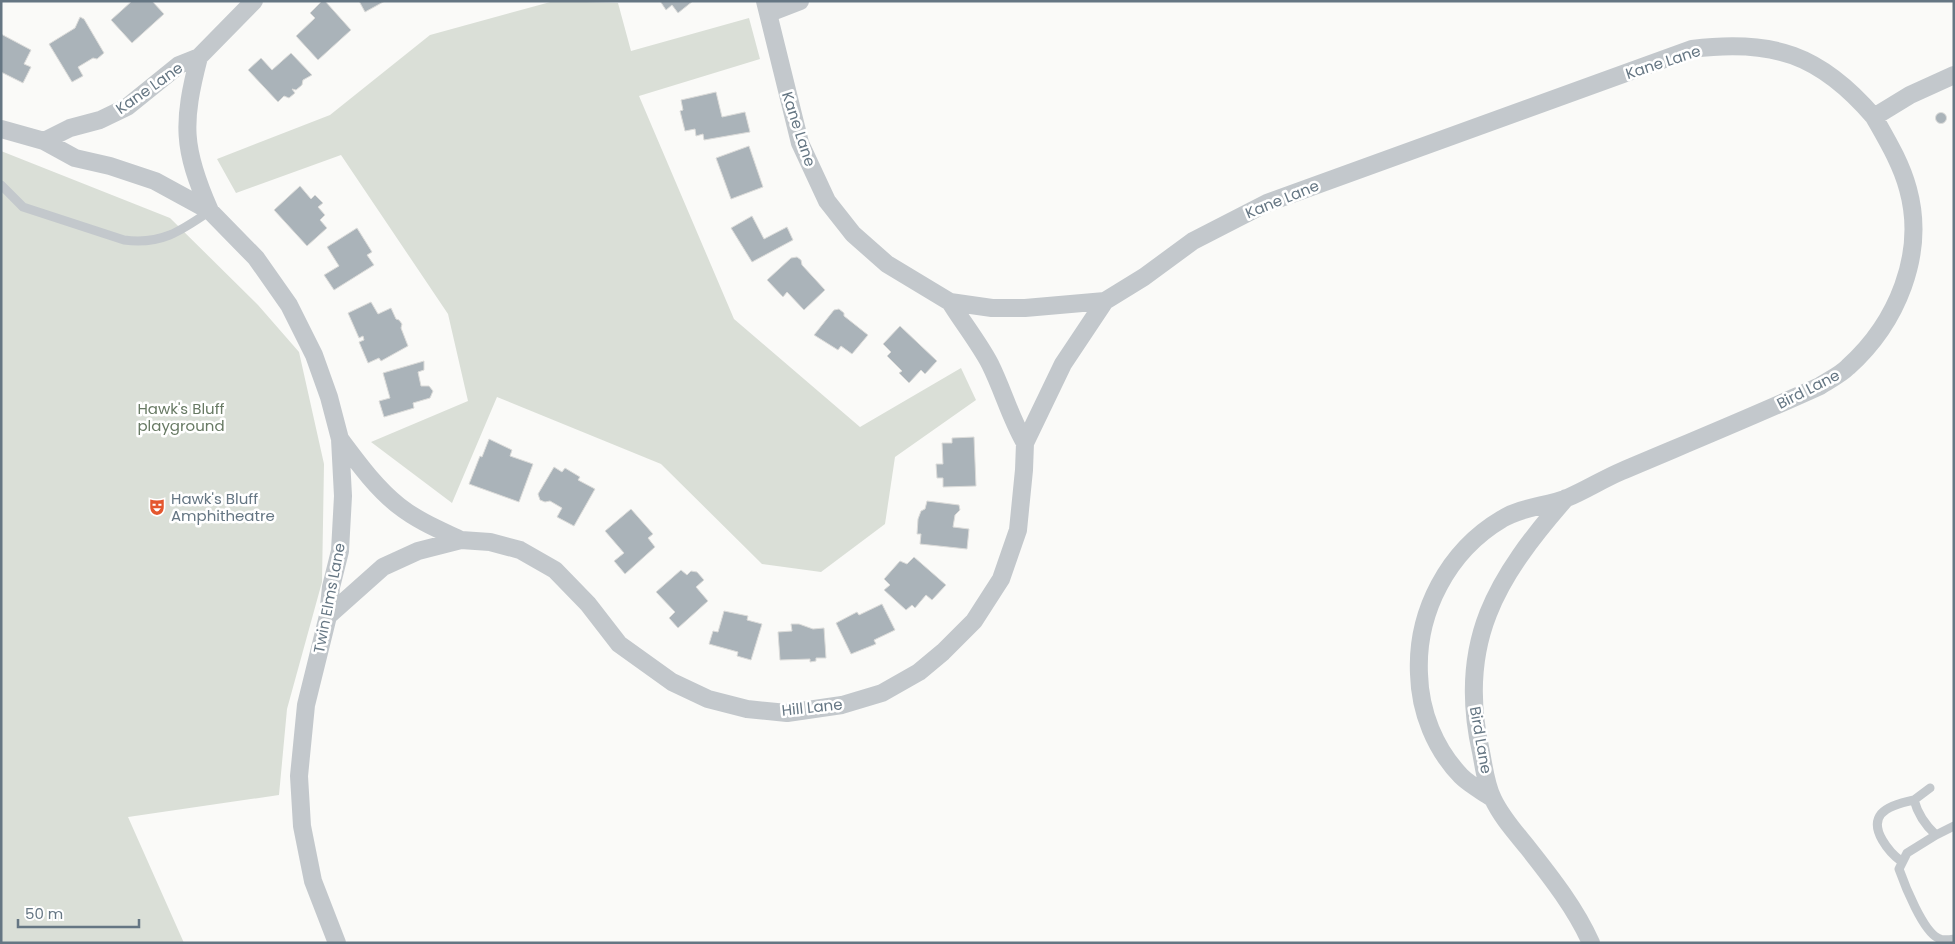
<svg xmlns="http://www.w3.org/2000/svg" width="1955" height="944" viewBox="0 0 1955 944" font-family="Poppins,sans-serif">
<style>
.green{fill:#dadfd7}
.building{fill:#aab3b9;stroke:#dcdcda}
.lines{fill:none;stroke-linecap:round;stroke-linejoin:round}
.lane{stroke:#c3c8cc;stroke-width:9}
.street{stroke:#c3c8cc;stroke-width:18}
.labels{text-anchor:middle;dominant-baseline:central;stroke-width:5;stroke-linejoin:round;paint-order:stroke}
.street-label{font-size:15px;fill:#657683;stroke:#fff}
.park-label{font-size:15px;fill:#687a64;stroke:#fff}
.poi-label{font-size:15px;fill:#657683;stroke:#fff;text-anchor:start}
</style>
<rect width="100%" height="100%" fill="#fafaf8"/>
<path class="green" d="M554,1l64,2 13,48 118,-33 11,41 -121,37 95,223 126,108 101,-59 15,32 -81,57 -10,67 -64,48 -59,-8 -101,-100 -164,-67 -45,106 -81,-61 97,-41 -20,-87 -107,-159 -105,38 -19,-34 113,-44 100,-80z
M1,151l169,67 88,87 41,47 25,112 -2,118 -35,127 -8,86 -151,22 56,126h-183z"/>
<path class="building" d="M132,1h20l12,13 -32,29 -21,-23z
M322,1h3l26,29 -33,30 -22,-24 19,-18 -5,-5z
M359,1h26l-20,11z
M660,1h33l-15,12 -6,-8 -6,5z
M80,17l4,2 20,34 -7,6 -4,-1 -15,9 5,9 -11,6 -23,-38 26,-16z
M1,34l30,16 -7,14 7,3 -8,16 -22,-11z
M291,53l21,22 -9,5 -1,5 -6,5 -4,-1 3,4 -6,5 -5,-2 -6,6 -30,-32 13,-12 11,12z
M716,92l6,25 23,-5 5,20 -46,8 -1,-6 -7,2 -1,-7 -10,2 -5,-20 3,-1 -2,-10z
M1935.5 118a5.5 5.5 0 1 1 11 0a5.5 5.5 0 1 1-11 0Z
M749,146l14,41 -32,12 -15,-41z
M300,186l11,13 4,-4 8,8 -5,4 7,8 -5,5 7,8 -20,18 -33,-36z
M752,216l12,23 23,-12 6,13 -41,22 -21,-34z
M357,228l15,24 -5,3 7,10 -40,25 -10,-15 15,-9 -12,-19z
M797,257l4,3 1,5 23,25 -21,20 -17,-18 -4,5 -16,-17 24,-22z
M371,302l7,12 13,-6 5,11 3,1 3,4 -1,4 7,18 -27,15 -2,-3 -11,5 -9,-21 5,-2 -1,-4 -4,2 -11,-25z
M839,309l5,4v3l24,19 -16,19 -11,-8 -3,4 -24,-15 20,-25z
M900,326l37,35 -12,13 -4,-4 -12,13 -10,-10 3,-2 -15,-15 4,-4 -8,-8z
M424,361v9l-6,2 3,14h8l4,5 -3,7 -17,5 1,5 -30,9 -5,-16 11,-3 -7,-25z
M974,437l2,49 -33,1v-9h-6l-1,-14h7l-1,-21h10v-5z
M489,439l23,11 -2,6 23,8 -14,38 -50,-18 11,-28 2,1z
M554,467l8,5 3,-4 15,9 -2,3 17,9 -21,37 -17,-9 5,-9 -12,-7 -5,1 -5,-2 -2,-6z
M927,501l32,4 1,5 -5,5 -2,12 16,2 -2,20 -47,-5 1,-10h-4l1,-15 3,-8 4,-2z
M631,509l22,25 -5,4 7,9 -30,27 -11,-13 10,-8 -19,-22z
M914,557l32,28 -14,15 -6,-5 -11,13 -3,-3 -6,5 -22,-20 6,-5 -6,-6 16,-18 7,3z
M681,570l6,5 4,-4 6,1 7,8 -8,7 12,14 -30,27 -9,-10 6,-6 -19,-20z
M882,604l13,26 -21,10 2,4 -25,10 -15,-31 21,-11 2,3z
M724,611l24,5 -1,4 15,4 -11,36 -14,-4 1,-4 -29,-8 4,-13 5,1z
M791,624h8l14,5 11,-1 2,30h-10v3l-6,1v-3l-30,1 -2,-28 14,-1z"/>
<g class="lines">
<path class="lane" d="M1,185l22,22 101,33c37,5 57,-9 86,-29
M1930,788l-16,12c4,15 11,25 22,35l18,-9
M1936,835l-29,18 -8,16c6,17 24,62 39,69 5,3 10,2 16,1
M1901,861c-11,-8 -32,-32 -20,-47 7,-8 23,-12 33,-14"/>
<path class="street" d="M765,1l35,142 27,58 26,33 34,30 63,38 42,6h33l80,-7 39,-24 49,-36 74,-38 425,-154c81,-10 128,5 182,68l36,-22 44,-20
M769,13l31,-12
M199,57c-17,66 -17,91 11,154
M1,129l43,12 31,17 35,8 45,15 55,30 46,47 33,47 25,50 15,42 11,42 3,57 -3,55 -9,36 -3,29 -22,89 -7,71 3,50 11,55 24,62
M44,141l26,-13 30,-8 27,-13 52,-42 20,-8 55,-56
M950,302c13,21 29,41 40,62 13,26 20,53 35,79
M340,439c18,24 36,49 59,67 19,15 41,24 62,34
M1566,498c-69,79 -110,144 -85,254 3,15 5,34 12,47 9,19 23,34 35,49 23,29 48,61 63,95
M328,616l55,-49 35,-16 43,-11 29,2 30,8 35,20 33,34 31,40 53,38 36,17 39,10 40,4 55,-8 40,-12 37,-21 24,-20 31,-31 27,-42 17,-49 6,-60 1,-27 38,-79 42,-63
M1492,798c-10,-7 -22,-13 -31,-22 -26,-27 -41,-64 -42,-102 -3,-62 29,-123 83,-155 19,-12 45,-13 65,-21 19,-8 36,-19 55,-27 66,-28 132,-55 198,-85 9,-6 20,-11 28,-19 49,-44 78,-113 60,-178 -7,-26 -21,-49 -34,-72"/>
</g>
<defs>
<g id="theatre-bare" transform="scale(1.35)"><path d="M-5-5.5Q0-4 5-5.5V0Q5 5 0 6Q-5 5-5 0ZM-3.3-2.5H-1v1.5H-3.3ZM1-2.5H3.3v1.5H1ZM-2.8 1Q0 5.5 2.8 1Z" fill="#e4572e" stroke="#fff" stroke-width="2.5" paint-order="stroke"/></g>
</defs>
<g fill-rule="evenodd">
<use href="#theatre-bare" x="157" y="507"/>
</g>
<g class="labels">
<g class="street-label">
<text transform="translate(1663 62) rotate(-18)">Kane Lane</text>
<text transform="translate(149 88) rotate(-35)">Kane Lane</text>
<text transform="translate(799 129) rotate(72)">Kane Lane</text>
<text transform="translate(1282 199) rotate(-22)">Kane Lane</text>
<text transform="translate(1808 389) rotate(-27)">Bird Lane</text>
<text transform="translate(329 598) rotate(-79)">Twin Elms Lane</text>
<text transform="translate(812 707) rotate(-6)">Hill Lane</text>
<text transform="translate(1481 740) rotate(80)">Bird Lane</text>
</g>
<g class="park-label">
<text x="181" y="408">Hawk's Bluff<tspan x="181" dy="17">playground</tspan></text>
</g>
<g class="poi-label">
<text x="171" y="498">Hawk's Bluff<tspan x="171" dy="17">Amphitheatre</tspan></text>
</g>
</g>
<rect width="1955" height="944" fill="none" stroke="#657683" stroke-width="5"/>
<path d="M18 919v8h121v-8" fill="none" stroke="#657683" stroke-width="2.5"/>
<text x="25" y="919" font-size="15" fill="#657683" stroke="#ffffff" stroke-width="4" paint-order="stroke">50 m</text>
</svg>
